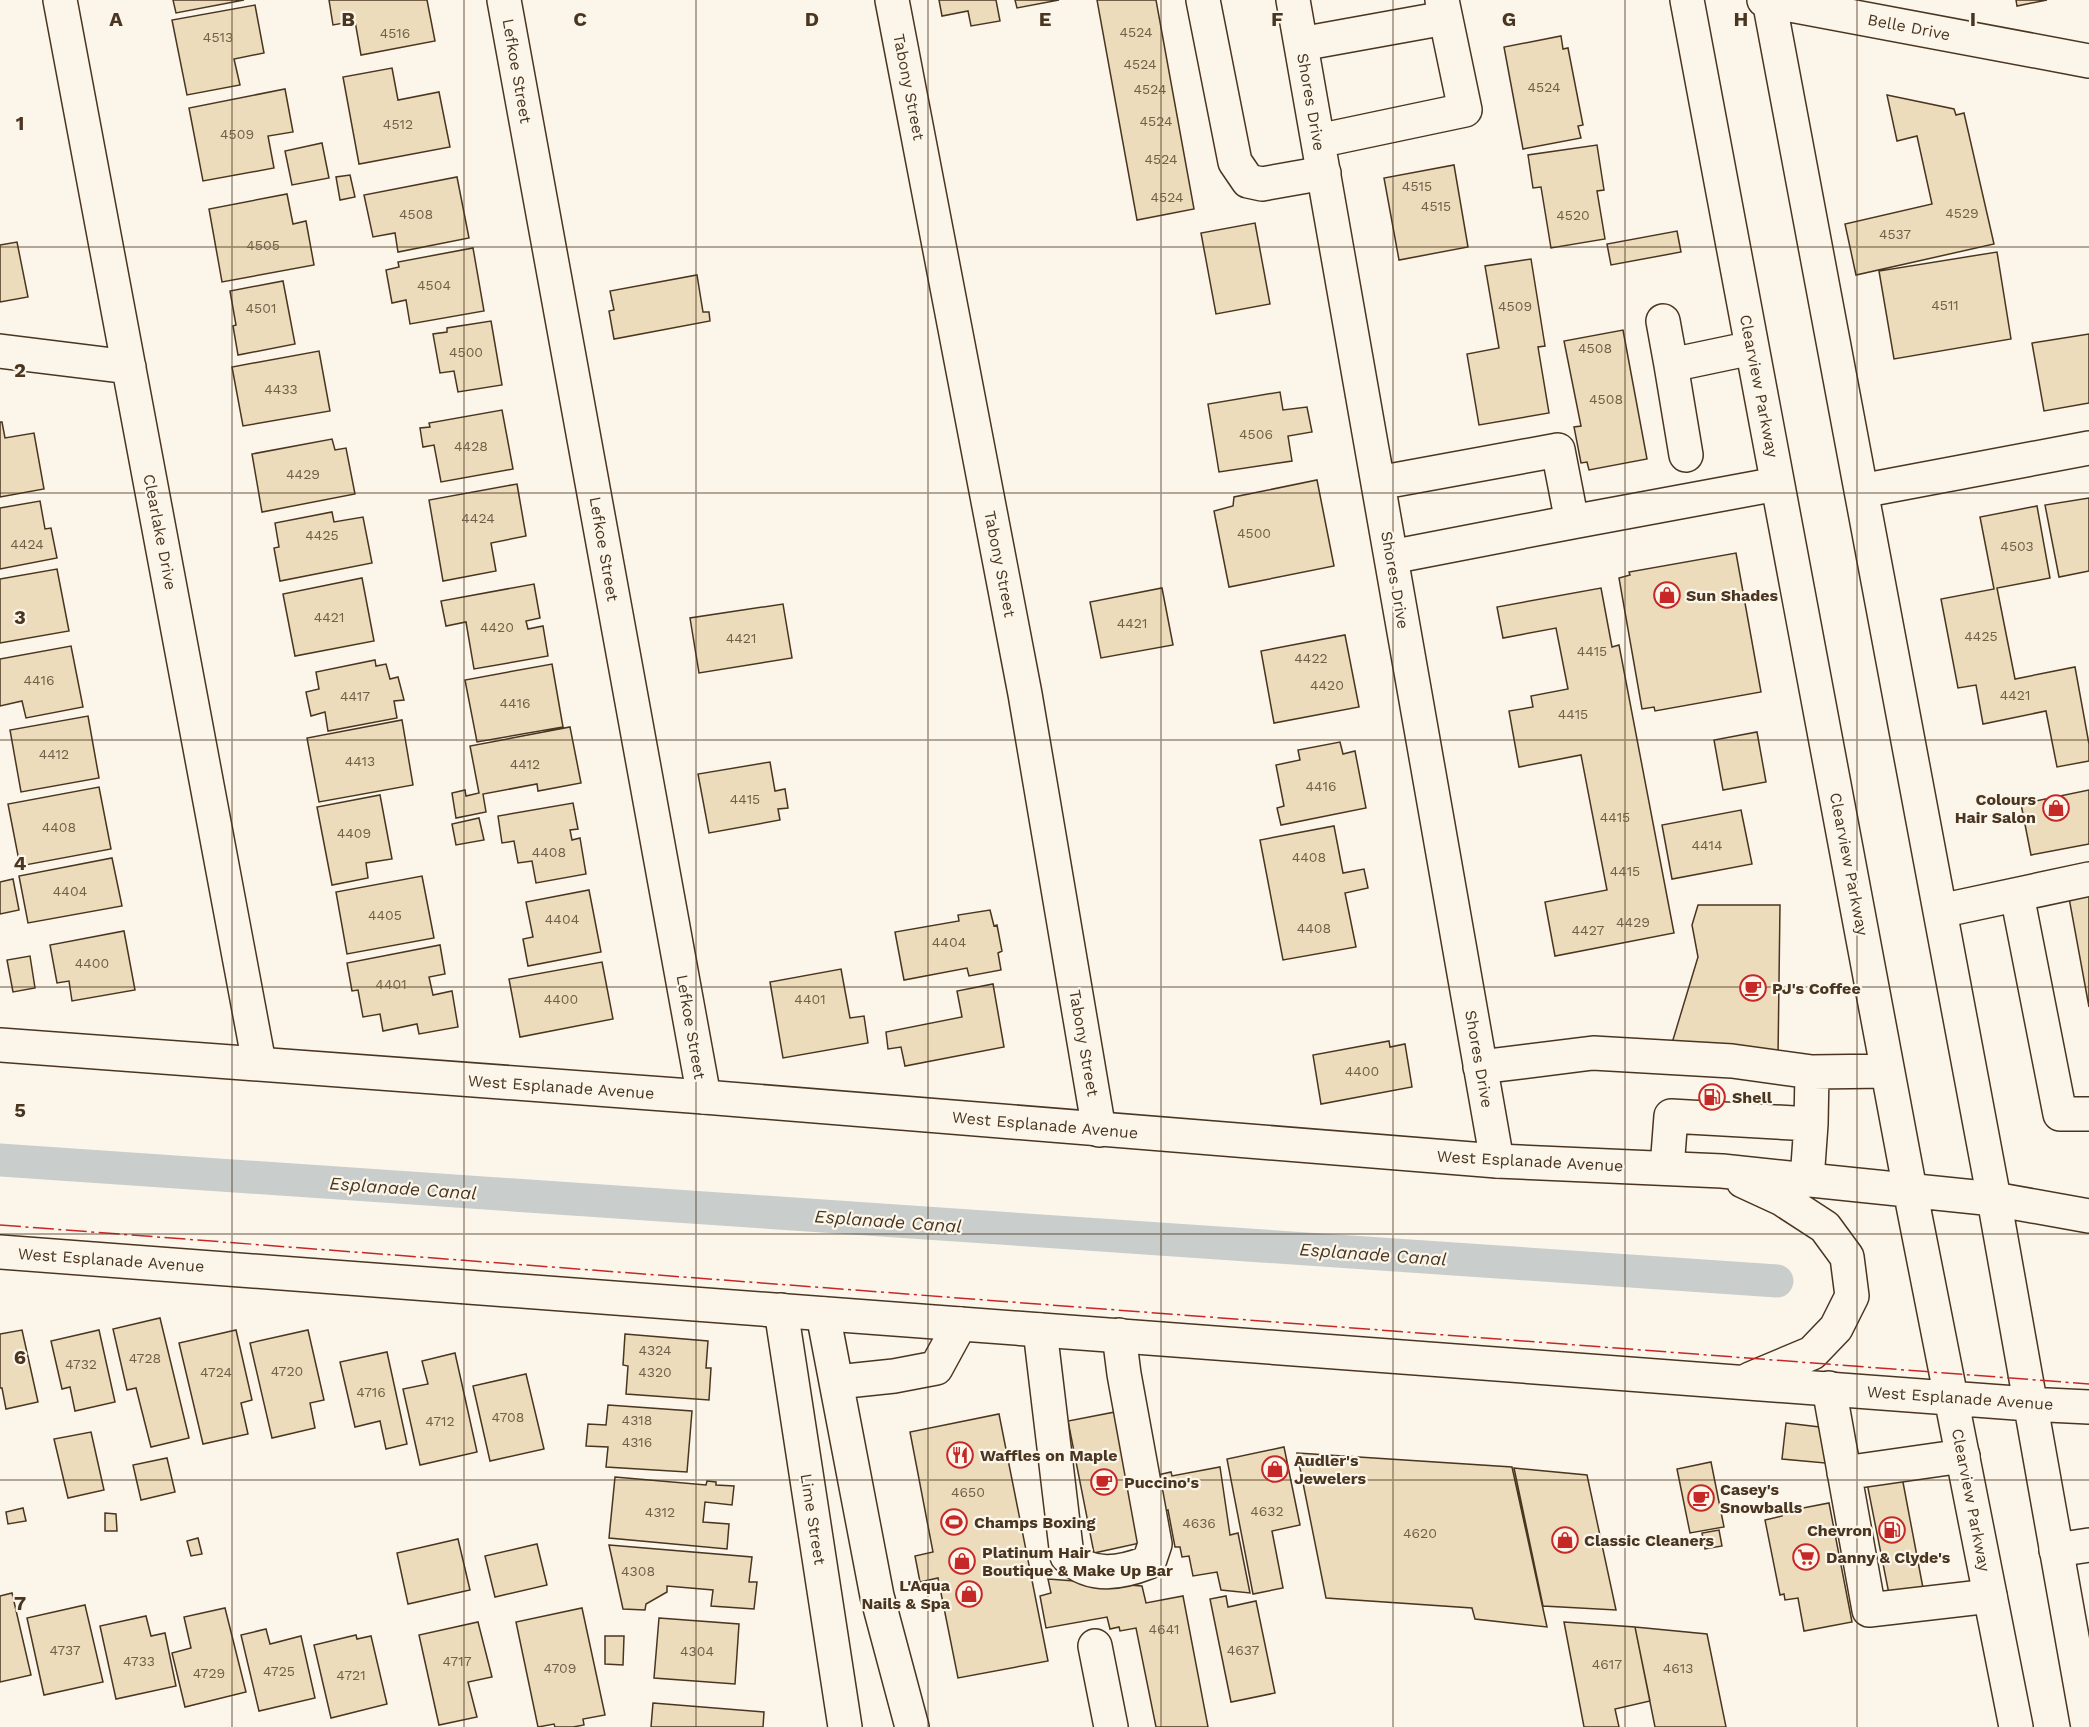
<svg xmlns="http://www.w3.org/2000/svg" width="2089" height="1727" viewBox="0 0 2089 1727" font-family="'Work Sans',sans-serif">
<style>
.lines{fill:none;stroke-linecap:round;stroke-linejoin:round}
.canal{stroke:#c9cecd;stroke-width:33}
.building{fill:#ecdcbc;stroke:#4a3520;stroke-width:1.5}
.minor-casing{stroke:#4a3520;stroke-width:36}
.major-casing{stroke:#4a3520;stroke-width:36}
.minor{stroke:#fbf6e9;stroke-width:33}
.major{stroke:#fbf6e9;stroke-width:33}
.power{stroke:#c62828;stroke-width:1.5;stroke-dasharray:21 4.5 3 4.5;stroke-linecap:butt}
.grid{fill:none;stroke:#4a3520;stroke-width:1.5;stroke-opacity:0.55}
.labels{text-anchor:middle;dominant-baseline:central;stroke-width:4.5;stroke-linejoin:round;paint-order:stroke}
.number-label{font-size:14px;fill:#725f47}
.street-label{font-size:16px;fill:#4a3520;stroke:#fbf6e9}
.poi-label{font-size:16px;font-weight:bold;fill:#4a3520;stroke:#fbf6e9;text-anchor:start}
.water-label{font-size:18px;font-style:italic;fill:#4a3520;stroke:#fbf6e9}
.grid-label{font-size:20px;text-anchor:middle;font-weight:bold;fill:#4a3520;stroke:#fbf6e9;stroke-width:4.5;stroke-linejoin:round;paint-order:stroke}
</style>
<rect width="100%" height="100%" fill="#fbf6e9"/>
<g class="lines">
<path class="canal" d="M0,1160l1777,121"/>
</g>
<path class="building" d="M173,0h71l-68,13z
M329,0h98l8,41 -74,14 -6,-34 -22,4z
M939,0h57l4,21 -29,5 -3,-15 -26,5z
M1015,0h44l-42,8z
M1097,0h59l38,209 -57,11z
M2016,0h31l-30,6z
M255,5l9,48 -30,6 6,26 -53,10 -15,-75z
M1561,36l2,13 5,-1 15,77 -5,1 3,12 -58,11 -19,-102z
M392,68l6,32 41,-8 11,55 -91,17 -16,-87z
M285,89l8,43 -25,4 6,32 -71,13 -14,-73z
M1887,95l67,14 2,6 8,-2 30,131 -138,31 -11,-51 87,-20 -15,-68 -20,5z
M322,143l7,35 -37,7 -7,-34z
M1597,145l7,45 -7,1 8,48 -54,9 -10,-61 -8,1 -5,-33z
M1454,165l14,82 -69,13 -15,-82z
M350,175l5,22 -15,3 -4,-23z
M457,177l12,61 -71,14 -3,-19 -22,4 -9,-42z
M287,194l6,30 13,-3 8,44 -92,17 -13,-73z
M1255,223l15,81 -54,10 -15,-81z
M1677,231l4,21 -70,13 -4,-21z
M17,242l11,55 -28,5v-57z
M473,248l11,63 -74,13 -4,-24 -14,3 -6,-33 13,-3 -1,-5z
M1997,252l14,87 -117,20 -15,-88z
M1531,259l14,87 -7,1 11,66 -70,12 -12,-71 32,-6 -14,-82z
M697,275l6,37h6l1,9 -96,18 -5,-28 5,-1 -4,-19z
M283,281l12,63 -57,11 -5,-29 3,-1 -6,-34z
M491,321l11,64 -44,7 -4,-21 -14,2 -7,-39 14,-2v-4z
M1623,330l24,129 -58,11 -2,-8 -6,1 -7,-36 7,-1 -17,-85z
M2089,334v69l-45,8 -12,-68z
M319,351l11,60 -87,15 -11,-59z
M1280,392l3,18 24,-3 5,25 -24,4 4,25 -73,11 -11,-68z
M502,410l11,59 -72,13 -7,-37 -11,2 -3,-19 10,-1 -1,-4z
M0,422h2l3,16 29,-5 10,56 -44,8z
M332,439l3,11 11,-2 9,46 -93,18 -10,-58z
M1317,480l17,86 -105,21 -15,-76 19,-5 1,-9z
M517,484l9,52 -35,7 5,28 -53,10 -14,-81z
M2089,498v73l-30,6 -14,-72z
M40,501l5,28 6,-1 6,30 -57,11v-61z
M2037,506l13,72 -53,10 18,91 60,-12 14,77v17l-32,6 -11,-56 -63,13 -7,-39 -18,3 -17,-89 53,-10 -14,-72z
M332,512l2,10 29,-5 9,46 -92,18 -6,-33 5,-1 -4,-24z
M1736,553l25,139 -106,19 -1,-4 -12,2 -23,-131 11,-3 -1,-3z
M57,569l12,62 -69,12v-64z
M362,578l12,63 -79,15 -12,-62z
M534,584l6,34 -14,3 2,8 15,-3 5,30 -74,13 -8,-47 -20,4 -5,-25z
M1162,588l11,57 -72,13 -11,-56z
M1601,588l11,59 7,-2 55,288 -119,23 -10,-54 62,-12 -26,-135 -62,12 -10,-56 24,-4 -2,-11 37,-7 -12,-61 -53,10 -6,-31z
M783,604l9,54 -93,15 -9,-55z
M1345,635l14,72 -85,16 -13,-72z
M71,646l12,61 -57,11 -4,-17 -22,5v-47z
M375,660l1,6 10,-2 4,15 8,-2 6,23 -10,1 3,17 -69,13 -3,-19 -14,4 -5,-24 13,-3 -3,-17z
M552,664l11,63 -86,15 -12,-62z
M88,716l11,62 -78,14 -11,-62z
M402,720l11,65 -94,17 -12,-64z
M570,727l11,56 -43,8 -1,-7 -54,10 3,18 -30,6 -4,-25 13,-3 1,6 13,-3 -9,-47z
M1757,732l9,50 -43,8 -9,-50z
M1340,742l3,12 12,-3 11,57 -85,17 -4,-17 7,-2 -8,-41 24,-5 -2,-10z
M770,762l5,29 10,-2 3,19 -10,1 2,11 -71,13 -11,-59z
M99,787l12,62 -91,17 -12,-62z
M2089,790v54l-58,11 -10,-51z
M380,795l12,64 -26,4 2,15 -36,7 -15,-78z
M573,803l5,26 -8,1 2,10 8,-2 6,36 -50,9 -4,-22 -14,2 -4,-22 -12,2 -4,-27z
M1741,810l11,54 -80,15 -10,-54z
M479,818l5,22 -28,5 -4,-21z
M1334,826l9,47 21,-4 4,19 -23,5 11,54 -73,13 -23,-120z
M112,858l10,48 -94,17 -9,-47z
M422,876l12,62 -87,16 -11,-62z
M13,879l6,31 -19,4v-32z
M589,890l12,62 -73,14 -5,-27 10,-2 -7,-35z
M2089,895v112l-20,-109z
M1698,905h82l-2,152 -106,-14 26,-86 -6,-32z
M990,910l4,16 3,-1 5,26 -4,2 3,17 -32,6 -2,-8 -63,12 -9,-48 64,-11 -1,-6z
M124,931l11,59 -63,11 -3,-20 -12,2 -7,-38z
M440,945l5,29 -16,3 4,18 19,-4 6,36 -39,7 -2,-10 -34,7 -3,-17 -17,3 -5,-27 -6,1 -5,-28z
M30,956l5,32 -22,4 -6,-32z
M602,962l11,57 -93,18 -11,-58z
M841,969l9,49 14,-2 4,27 -85,15 -13,-76z
M993,984l11,63 -99,19 -4,-19 -13,2 -2,-17 76,-15 -5,-26z
M1389,1041l1,6 15,-3 7,43 -91,17 -8,-49z
M160,1318l29,120 -38,9 -15,-59 -9,2 -14,-61z
M22,1330l16,72 -32,7 -4,-21h-2v-54z
M99,1330l16,72 -40,9 -5,-24 -8,2 -11,-48z
M236,1330l16,70 -11,3 7,31 -45,10 -24,-101z
M308,1330l16,70 -14,3 5,25 -43,10 -22,-95z
M625,1334l83,7 -2,27h5l-2,32 -83,-6 2,-28 -5,-1z
M387,1352l20,92 -21,5 -6,-28 -25,6 -15,-65z
M455,1353l22,99 -57,13 -17,-76 25,-5 -6,-23z
M526,1374l18,75 -54,12 -17,-75z
M608,1405l84,6 -5,61 -81,-5 2,-20 -22,-1 2,-22 18,1z
M1115,1412l25,131 -46,10 -26,-132z
M999,1414l49,247 -90,17 -20,-100 -18,4 -5,-26 18,-4 -23,-120z
M1786,1423l42,5 -3,35 -43,-4z
M91,1432l13,58 -36,8 -14,-59z
M1284,1447l16,78 -28,6 11,57 -30,6 -26,-135z
M1297,1453l215,14 35,160 -72,-8 -3,-11 -146,-10z
M167,1458l8,34 -34,8 -8,-35z
M1711,1462l13,65 -34,6 -13,-64z
M1220,1467l10,68 8,-2 12,60 -29,-3 -4,-18 -24,4 -4,-20 -7,1 -2,-10h-5l-7,-37 -8,2 -7,-36 18,-4 1,4z
M1514,1468l73,7 29,135 -73,-4z
M615,1477l91,8 1,-4 9,1v3l18,1 -2,19 -27,-3 -2,20 26,2 -2,25 -118,-11z
M1902,1477l21,111 -34,6 -22,-111z
M1829,1503l23,119 -48,9 -6,-33 -13,2 -1,-6 -4,1 -15,-75 17,-4v-4z
M23,1508l3,13 -18,3 -2,-12z
M105,1513l11,1 1,17h-12z
M1719,1530l3,16 -17,3 -3,-16z
M198,1538l4,16 -11,2 -4,-15z
M458,1539l12,51 -62,14 -11,-51z
M537,1544l10,41 -52,12 -10,-41z
M609,1545l143,12 -3,25h8l-3,27 -43,-3 2,-16 -46,-4v6l-21,12 -1,6 -22,-1z
M1048,1579l94,7 4,17 37,-7 25,131h-52l-20,-99 -16,3 -1,-4 -9,2 -3,-12 -61,11 -6,-32 11,-3z
M12,1593l19,82 -31,7v-86z
M1226,1596l2,11 28,-6 19,92 -44,9 -21,-103z
M85,1605l18,77 -59,13 -17,-77z
M225,1608l21,84 -61,15 -13,-54 19,-5 -7,-31z
M582,1608l23,107 -22,4 1,6 -11,2h-18l-1,-3 -16,3 -22,-105z
M146,1616l5,20 14,-3 11,53 -60,13 -16,-73z
M659,1618l80,6 -4,60 -81,-6z
M478,1622l14,55 -24,5 9,35 -38,8 -20,-90z
M1564,1622l71,5 15,74 -35,8 4,18h-35z
M1635,1627l72,7 19,93h-71z
M266,1629l4,15 31,-8 14,62 -56,13 -18,-76z
M356,1635l1,4 14,-3 16,68 -56,14 -17,-73z
M605,1636h19l-1,29 -18,-1z
M653,1703l111,9 -1,15h-112z"/>
<g class="lines">
<g class="minor-casing">
<path id="minor" d="M60,0l199,1063
M504,0l200,1097
M892,0l133,694 74,436
M1203,0l32,162 13,19 14,3 62,-11
M1293,0l204,1161
M1687,0l223,1190
M1764,0l325,61
M1769,0l225,1199
M1301,44l144,-26
M1318,141l147,-31 -23,-110
M1663,321l8,44
M0,351l129,16
M1686,455l-15,-90 81,-17
M1378,483l180,-33 14,72 -181,35
M1861,491l228,-43
M1572,522l205,-38
M2017,895l43,219h29
M1940,911l149,-32
M1480,1067l113,-14 139,8 80,11
M1811,1124l1,-52 75,-1
M1667,1168l4,-52 140,8 -4,56
M781,1310l64,417
M823,1314l54,282 35,131
M1040,1330l27,226c25,23 54,17 82,6l6,-18 -31,-170 -5,-39
M837,1382l57,-6 42,-8 24,-44
M1829,1388l40,222 121,-14
M1844,1473l119,-17
M2056,1550l33,-5
M1095,1646l16,81"/>
</g>
<g class="major-casing">
<path id="major" d="M0,1045l704,52 793,64 225,10 272,28 95,17
M1743,1181l39,18 43,28 22,30 5,39 -16,32 -24,25 -62,26
M1910,1190l106,537
M1994,1199l94,528
M0,1252l2029,152 60,3"/>
</g>
<use href="#minor" class="minor"/>
<use href="#major" class="major"/>
<path class="power" d="M0,1225l2089,159"/>
</g>
<path class="grid" d="M232,0v1727M464,0v1727M696,0v1727M928,0v1727M1161,0v1727M1393,0v1727M1625,0v1727M1857,0v1727M0,247h2089M0,493h2089M0,740h2089M0,987h2089M0,1234h2089M0,1480h2089"/>
<defs>
<g id="shop-ring" transform="scale(1.35)"><circle r="9.5" fill="#fbf6e9" stroke="#c62828" stroke-width="1.5"/><path d="M-5-2.5h2.3a2.7 3.5 0 0 1 5.4 0H5L5.5 6h-11ZM-1.5-2.5h3a1.5 2.3 0 0 0-3 0Z" fill="#c62828"/></g>
<g id="cafe-ring" transform="scale(1.35)"><circle r="9.5" fill="#fbf6e9" stroke="#c62828" stroke-width="1.5"/><path d="M-5.5-4.5H6V0H3Q3 3.5 0 3.5H-2.5Q-5.5 3.5-5.5 0ZM3-3.2v2h1.7v-2ZM-6 4.5H4V6H-6Z" fill="#c62828"/></g>
<g id="fuel-ring" transform="scale(1.35)"><circle r="9.5" fill="#fbf6e9" stroke="#c62828" stroke-width="1.5"/><path d="M-5.5-6h7V0h2V4h1.3V-2.5L3-4.5l.8-.8L6-3V5H2.5V1h-1V6h-7ZM-4.2-4.7v3.2H.2V-4.7Z" fill="#c62828"/></g>
<g id="restaurant-ring" transform="scale(1.35)"><circle r="9.5" fill="#fbf6e9" stroke="#c62828" stroke-width="1.5"/><path d="M-5-6h1v4h1v-4h1v4h1v-4h1v5L-1.5 .5V6h-2V.5L-5-1ZM5-6V6H3V1.5H1.5Q1.5-4 5-6Z" fill="#c62828"/></g>
<g id="stadium-ring" transform="scale(1.35)"><circle r="9.5" fill="#fbf6e9" stroke="#c62828" stroke-width="1.5"/><path d="M0-5a6.5 5 0 1 0 0 10a6.5 5 0 1 0 0-10ZM-3.5-1.8h7v3.6h-7Z" fill="#c62828"/></g>
<g id="supermarket-ring" transform="scale(1.35)"><circle r="9.5" fill="#fbf6e9" stroke="#c62828" stroke-width="1.5"/><path d="M-6-5.5h2.5l.6 2H6L4.5 2H-2.5L-4.4-4H-6ZM-1.5 3.2a1.3 1.3 0 1 0 .1 0ZM3 3.2a1.3 1.3 0 1 0 .1 0Z" fill="#c62828"/></g>
</defs>
<g fill-rule="evenodd">
<use href="#shop-ring" x="1667" y="595"/>
<use href="#shop-ring" x="2056" y="808"/>
<use href="#cafe-ring" x="1753" y="988"/>
<use href="#fuel-ring" x="1712" y="1097"/>
<use href="#restaurant-ring" x="960" y="1455"/>
<use href="#shop-ring" x="1275" y="1469"/>
<use href="#cafe-ring" x="1104" y="1482"/>
<use href="#cafe-ring" x="1701" y="1498"/>
<use href="#stadium-ring" x="954" y="1522"/>
<use href="#fuel-ring" x="1892" y="1530"/>
<use href="#shop-ring" x="1565" y="1540"/>
<use href="#supermarket-ring" x="1806" y="1557"/>
<use href="#shop-ring" x="962" y="1561"/>
<use href="#shop-ring" x="969" y="1594"/>
</g>
<g class="labels">
<g class="number-label">
<text x="1136" y="32">4524</text>
<text x="395" y="33">4516</text>
<text x="218" y="37">4513</text>
<text x="1140" y="64">4524</text>
<text x="1544" y="87">4524</text>
<text x="1150" y="89">4524</text>
<text x="1156" y="121">4524</text>
<text x="398" y="124">4512</text>
<text x="237" y="134">4509</text>
<text x="1161" y="159">4524</text>
<text x="1417" y="186">4515</text>
<text x="1167" y="197">4524</text>
<text x="1436" y="206">4515</text>
<text x="1962" y="213">4529</text>
<text x="416" y="214">4508</text>
<text x="1573" y="215">4520</text>
<text x="1895" y="234">4537</text>
<text x="263" y="245">4505</text>
<text x="434" y="285">4504</text>
<text x="1945" y="305">4511</text>
<text x="1515" y="306">4509</text>
<text x="261" y="308">4501</text>
<text x="1595" y="348">4508</text>
<text x="466" y="352">4500</text>
<text x="281" y="389">4433</text>
<text x="1606" y="399">4508</text>
<text x="1256" y="434">4506</text>
<text x="471" y="446">4428</text>
<text x="303" y="474">4429</text>
<text x="478" y="518">4424</text>
<text x="1254" y="533">4500</text>
<text x="322" y="535">4425</text>
<text x="27" y="544">4424</text>
<text x="2017" y="546">4503</text>
<text x="329" y="617">4421</text>
<text x="1132" y="623">4421</text>
<text x="497" y="627">4420</text>
<text x="1981" y="636">4425</text>
<text x="741" y="638">4421</text>
<text x="1592" y="651">4415</text>
<text x="1311" y="658">4422</text>
<text x="39" y="680">4416</text>
<text x="1327" y="685">4420</text>
<text x="2015" y="695">4421</text>
<text x="355" y="696">4417</text>
<text x="515" y="703">4416</text>
<text x="1573" y="714">4415</text>
<text x="54" y="754">4412</text>
<text x="360" y="761">4413</text>
<text x="525" y="764">4412</text>
<text x="1321" y="786">4416</text>
<text x="745" y="799">4415</text>
<text x="1615" y="817">4415</text>
<text x="59" y="827">4408</text>
<text x="354" y="833">4409</text>
<text x="1707" y="845">4414</text>
<text x="549" y="852">4408</text>
<text x="1309" y="857">4408</text>
<text x="1625" y="871">4415</text>
<text x="70" y="891">4404</text>
<text x="385" y="915">4405</text>
<text x="562" y="919">4404</text>
<text x="1633" y="922">4429</text>
<text x="1314" y="928">4408</text>
<text x="1588" y="930">4427</text>
<text x="949" y="942">4404</text>
<text x="92" y="963">4400</text>
<text x="391" y="984">4401</text>
<text x="561" y="999">4400</text>
<text x="810" y="999">4401</text>
<text x="1362" y="1071">4400</text>
<text x="655" y="1350">4324</text>
<text x="145" y="1358">4728</text>
<text x="81" y="1364">4732</text>
<text x="287" y="1371">4720</text>
<text x="216" y="1372">4724</text>
<text x="655" y="1372">4320</text>
<text x="371" y="1392">4716</text>
<text x="508" y="1417">4708</text>
<text x="637" y="1420">4318</text>
<text x="440" y="1421">4712</text>
<text x="637" y="1442">4316</text>
<text x="968" y="1492">4650</text>
<text x="1267" y="1511">4632</text>
<text x="660" y="1512">4312</text>
<text x="1199" y="1523">4636</text>
<text x="1420" y="1533">4620</text>
<text x="638" y="1571">4308</text>
<text x="1164" y="1629">4641</text>
<text x="65" y="1650">4737</text>
<text x="1243" y="1650">4637</text>
<text x="697" y="1651">4304</text>
<text x="139" y="1661">4733</text>
<text x="457" y="1661">4717</text>
<text x="1607" y="1664">4617</text>
<text x="560" y="1668">4709</text>
<text x="1678" y="1668">4613</text>
<text x="279" y="1671">4725</text>
<text x="209" y="1673">4729</text>
<text x="351" y="1675">4721</text>
</g>
<g class="street-label">
<text transform="translate(1909 27) rotate(11)">Belle Drive</text>
<text transform="translate(517 71) rotate(80)">Lefkoe Street</text>
<text transform="translate(909 87) rotate(79)">Tabony Street</text>
<text transform="translate(1311 102) rotate(80)">Shores Drive</text>
<text transform="translate(1759 386) rotate(79)">Clearview Parkway</text>
<text transform="translate(160 532) rotate(79)">Clearlake Drive</text>
<text transform="translate(604 549) rotate(80)">Lefkoe Street</text>
<text transform="translate(1000 564) rotate(79)">Tabony Street</text>
<text transform="translate(1395 580) rotate(80)">Shores Drive</text>
<text transform="translate(1849 864) rotate(79)">Clearview Parkway</text>
<text transform="translate(691 1027) rotate(80)">Lefkoe Street</text>
<text transform="translate(1084 1043) rotate(80)">Tabony Street</text>
<text transform="translate(1479 1059) rotate(80)">Shores Drive</text>
<text transform="translate(561 1087) rotate(4)">West Esplanade Avenue</text>
<text transform="translate(1045 1125) rotate(5)">West Esplanade Avenue</text>
<text transform="translate(1530 1161) rotate(3)">West Esplanade Avenue</text>
<text transform="translate(111 1260) rotate(4)">West Esplanade Avenue</text>
<text transform="translate(1960 1398) rotate(4)">West Esplanade Avenue</text>
<text transform="translate(1971 1500) rotate(79)">Clearview Parkway</text>
<text transform="translate(813 1519) rotate(81)">Lime Street</text>
</g>
<g class="poi-label">
<text x="1686" y="595">Sun Shades</text>
<text x="2036" y="799" text-anchor="end">Colours<tspan x="2036" dy="18">Hair Salon</tspan></text>
<text x="1772" y="988">PJ's Coffee</text>
<text x="1732" y="1097">Shell</text>
<text x="980" y="1455">Waffles on Maple</text>
<text x="1294" y="1460">Audler's<tspan x="1294" dy="18">Jewelers</tspan></text>
<text x="1124" y="1482">Puccino's</text>
<text x="1720" y="1489">Casey's<tspan x="1720" dy="18">Snowballs</tspan></text>
<text x="974" y="1522">Champs Boxing</text>
<text x="1872" y="1530" text-anchor="end">Chevron</text>
<text x="1584" y="1540">Classic Cleaners</text>
<text x="982" y="1552">Platinum Hair<tspan x="982" dy="18">Boutique &amp; Make Up Bar</tspan></text>
<text x="1826" y="1557">Danny &amp; Clyde's</text>
<text x="950" y="1585" text-anchor="end">L'Aqua<tspan x="950" dy="18">Nails &amp; Spa</tspan></text>
</g>
<g class="water-label">
<text transform="translate(403 1188) rotate(4)">Esplanade Canal</text>
<text transform="translate(888 1221) rotate(4)">Esplanade Canal</text>
<text transform="translate(1373 1254) rotate(4)">Esplanade Canal</text>
</g>
</g>
<g class="grid-label">
<text x="116" y="26">A</text>
<text x="348" y="26">B</text>
<text x="580" y="26">C</text>
<text x="812" y="26">D</text>
<text x="1045" y="26">E</text>
<text x="1277" y="26">F</text>
<text x="1509" y="26">G</text>
<text x="1741" y="26">H</text>
<text x="1973" y="26">I</text>
<text x="20" y="130">1</text>
<text x="20" y="377">2</text>
<text x="20" y="624">3</text>
<text x="20" y="870">4</text>
<text x="20" y="1117">5</text>
<text x="20" y="1364">6</text>
<text x="20" y="1610">7</text>
</g>
</svg>
